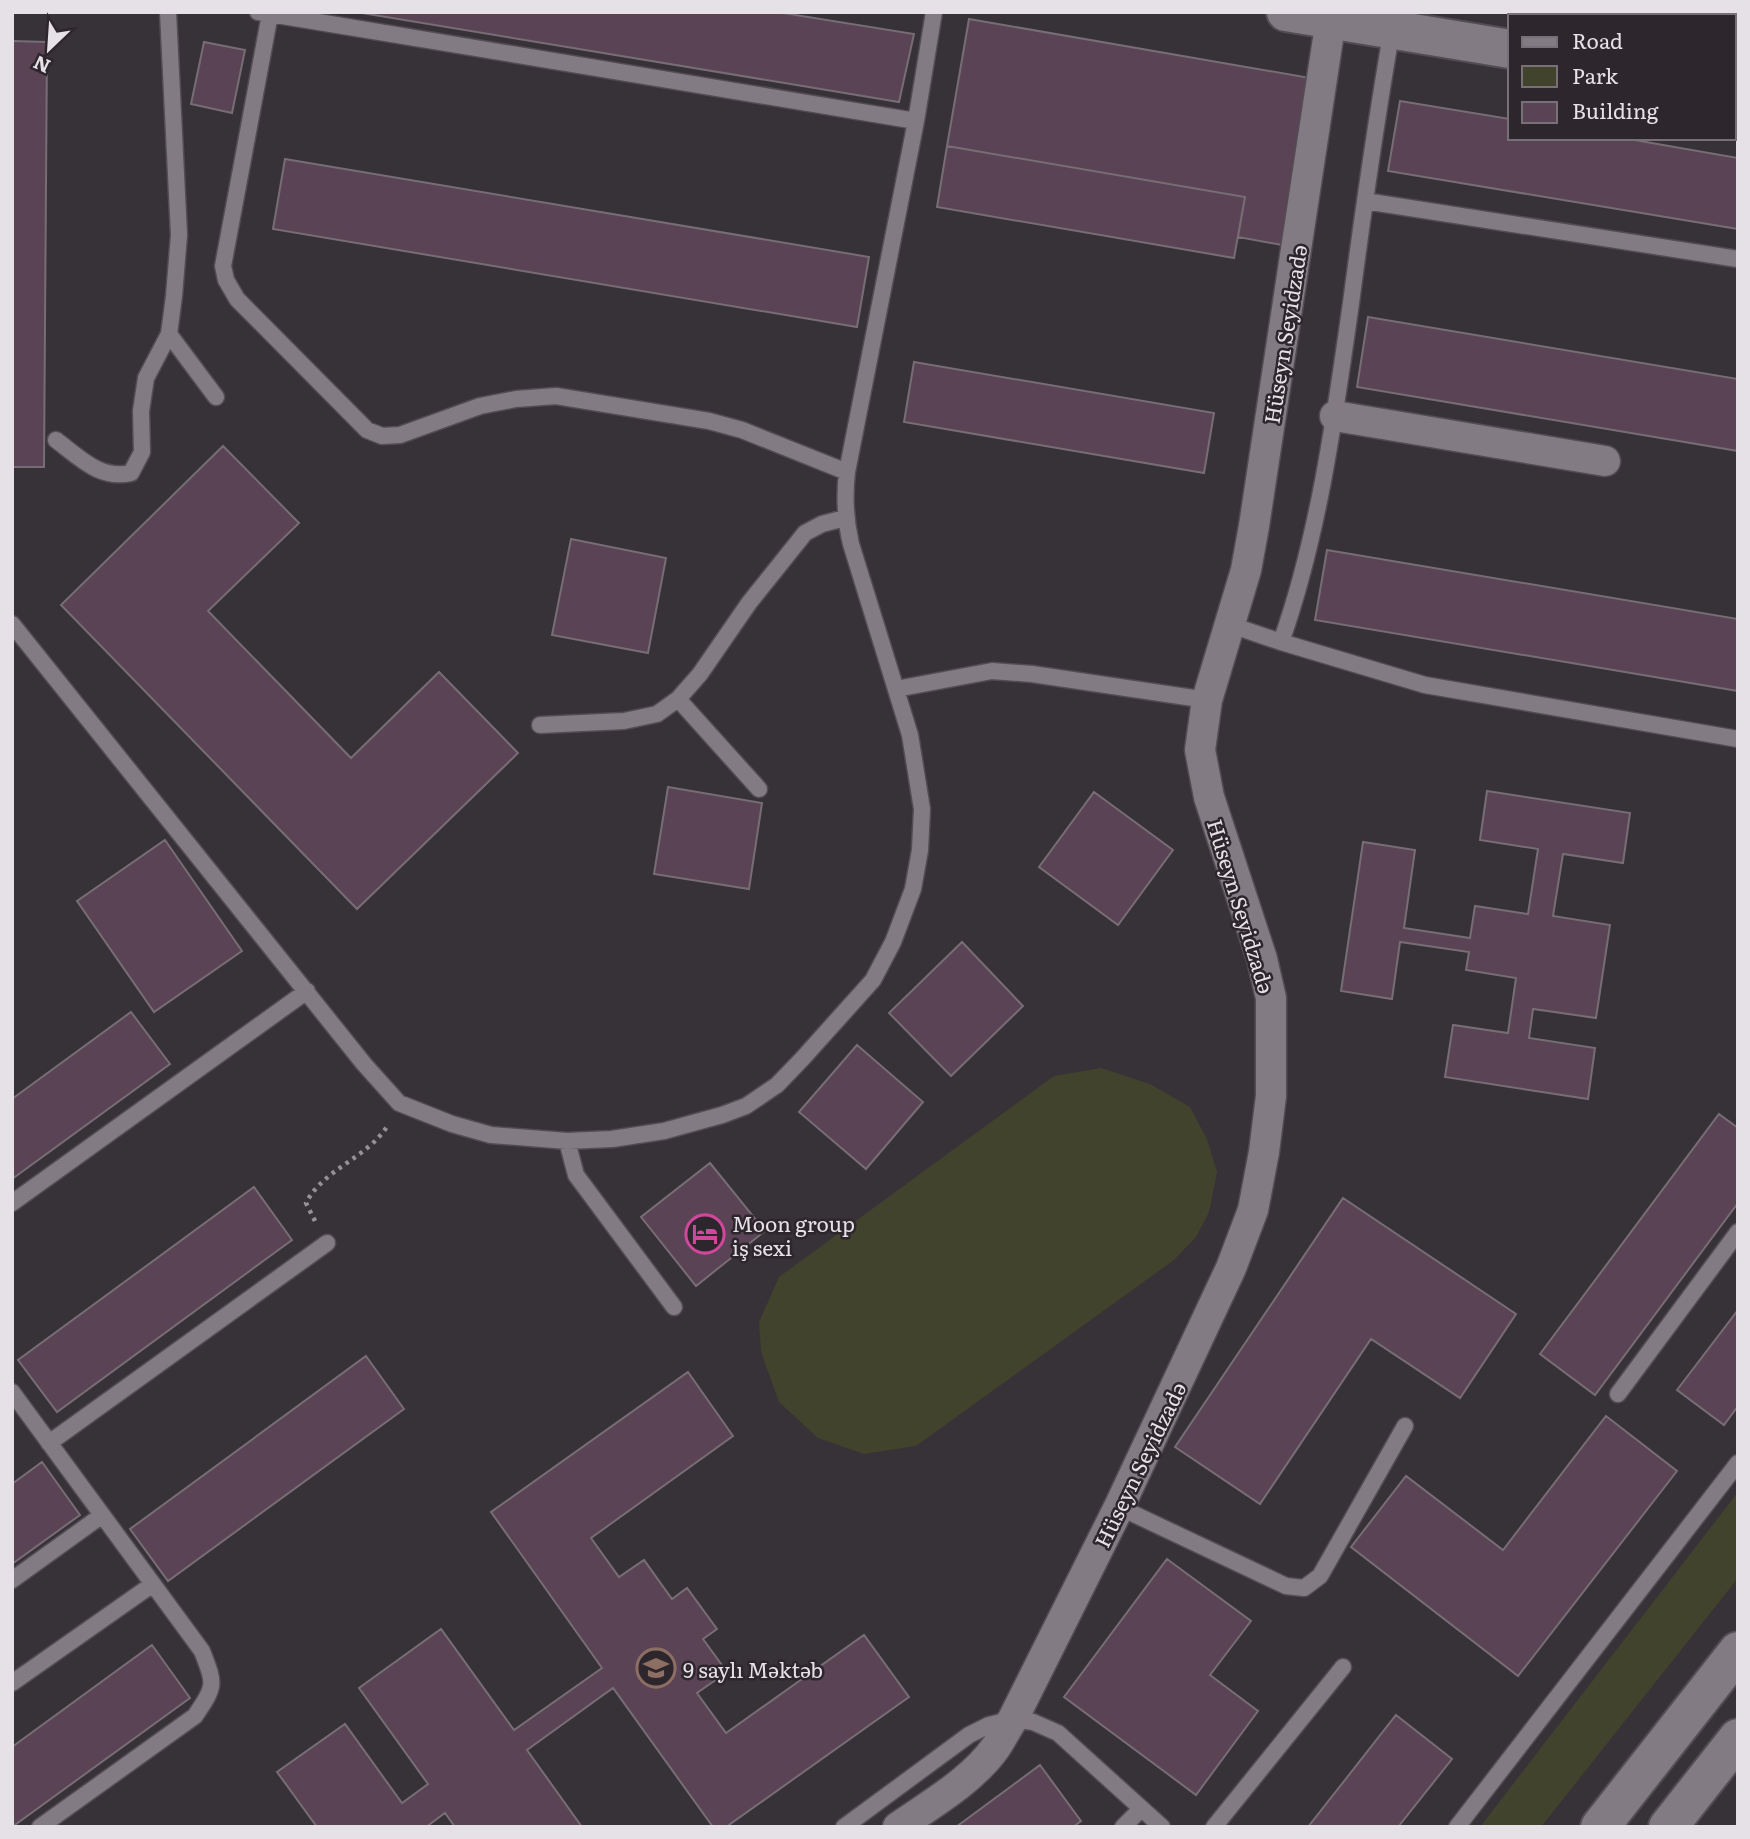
<svg xmlns="http://www.w3.org/2000/svg" width="1750" height="1839" viewBox="0 0 1750 1839" font-family="Literata,serif">
<style>
.green{fill:#42432d}
.building{fill:#5a4355;stroke:#766e74;stroke-width:2}
.lines{fill:none;stroke-linecap:round;stroke-linejoin:round}
.service-casing{stroke:#524d53;stroke-width:19}
.minor-casing{stroke:#524d53;stroke-width:33}
.tertiary-casing{stroke:#524d53;stroke-width:42}
.path{stroke:#969197;stroke-width:4.5;stroke-dasharray:3.5 5;stroke-linecap:butt}
.service{stroke:#837b83;stroke-width:16}
.minor{stroke:#837b83;stroke-width:30}
.tertiary{stroke:#837b83;stroke-width:38}
.labels{text-anchor:middle;dominant-baseline:central;stroke-width:5;stroke-linejoin:round;paint-order:stroke}
.street-label{font-size:21px;fill:#e5e1e6;stroke:#2d272d}
.poi-label{font-size:21px;fill:#e5e1e6;stroke:#2d272d;text-anchor:start}
</style>
<rect width="100%" height="100%" fill="#373138"/>
<path class="green" d="M1101,1068l49,16 40,23 17,32 10,33 -8,40 -13,25 -22,23 -258,186 -52,8 -46,-16 -39,-36 -18,-50 -2,-30 20,-45 275,-201z
M1738,1492v86l-197,249h-61z"/>
<path class="building" d="M356,12h421l137,22 -15,68z
M969,19l341,59 -28,167 -44,-8 7,-40 -298,-51z
M12,41l35,1 -3,425h-32z
M204,42l41,8 -13,63 -41,-9z
M1400,101l110,18v19h113l115,20v71l-350,-58z
M947,146l298,51 -11,61 -297,-51z
M285,159l584,98 -12,70 -584,-98z
M1368,317l370,62v72l-381,-64z
M914,362l300,51 -10,60 -300,-51z
M223,446l76,77 -91,88 143,147 88,-86 79,81 -161,156 -296,-304z
M571,539l95,19 -18,95 -96,-18z
M1327,550l411,69v72l-423,-71z
M668,787l94,16 -13,86 -95,-15z
M1487,791l143,22 -7,50 -60,-9 -10,62 57,9 -14,93 -63,-9 -4,29 66,10 -7,51 -143,-22 8,-52 55,8 8,-55 -50,-8 3,-18 -69,-10 -8,57 -51,-8 22,-149 52,8 -11,78 66,10 5,-32 53,8 10,-65 -58,-9z
M1094,792l79,58 -55,75 -79,-58z
M165,840l77,111 -88,61 -77,-111z
M962,942l61,64 -72,70 -62,-63z
M131,1012l39,52 -158,115v-80z
M857,1045l66,57 -57,67 -67,-57z
M1719,1114l19,14v75l-143,192 -55,-41z
M710,1163l55,68 -69,55 -55,-69z
M254,1187l38,53 -235,172 -39,-52z
M1343,1198l173,116 -56,84 -89,-59 -111,165 -85,-57z
M1738,1310v96l-14,19 -47,-35z
M366,1356l38,53 -236,172 -38,-52z
M688,1372l45,64 -142,102 28,39 25,-17 28,39 15,-11 30,41 -14,10 24,33 -30,21 29,40 138,-98 45,62 -183,130h-13l-100,-139 -86,62 55,77h-127l-10,-14 -19,14h-109l-40,-55 68,-48 57,79 26,-19 -69,-96 82,-59 73,101 88,-62 -111,-156z
M1606,1416l71,55 -159,205 -167,-129 55,-71 97,74z
M42,1462l38,53 -68,49v-80z
M1167,1559l84,62 -41,54 48,36 -62,84 -132,-98z
M152,1645l38,53 -178,129v-80z
M1396,1715l56,44 -54,68h-90z
M1040,1765l41,56 -8,6h-117z"/>
<g class="lines">
<g class="service-casing">
<path id="service" d="M258,12l658,109
M270,14l-47,252 3,14 11,19 130,131 15,6 18,-1 80,-29 36,-7 40,-3 153,25 33,9 105,42
M1365,201l373,58
M169,334l47,63
M56,440c24,18 44,40 75,33l11,-21 -1,-41 5,-33 23,-44 5,-38 5,-61 -11,-223
M12,624l352,440 35,39 53,21 39,11 76,6 45,-2 52,-8 58,-16 24,-9 31,-21 26,-27 70,-78 20,-38 20,-53 7,-39 2,-41 -12,-74 -59,-191c-6,-25 -7,-46 -4,-72l69,-351 18,-109
M1231,625l50,17c38,-107 54,-227 70,-339 12,-91 25,-182 41,-274
M1281,642l144,43 313,54
M896,689l96,-18 40,3 175,26
M678,699l81,90
M540,725l84,-4 33,-7 21,-15 22,-25 49,-71 56,-70 17,-9 23,-6
M567,1141l9,34 98,132
M12,1203l295,-212
M12,1392l190,259c13,34 14,34 -7,65l-155,111
M1618,1394l120,-162
M49,1443l278,-200
M1119,1507l167,79 18,2 16,-12 85,-150
M12,1580l89,-64
M12,1683l141,-99
M844,1827l125,-92 20,-10 24,-6 20,3 25,11 104,94
M1123,1827l18,-18
M1214,1827l129,-160
M1457,1827l281,-364"/>
</g>
<g class="minor-casing">
<path id="minor" d="M1335,416l270,45
M898,1827c33,-23 74,-46 98,-80 6,-9 11,-19 17,-28l106,-212 112,-239 22,-58 11,-58 7,-56v-98l-9,-39 -53,-162 -9,-47 7,-50 39,-130 8,-44 77,-507"/>
</g>
<g class="tertiary-casing">
<path id="tertiary" d="M1286,12l224,37
M1734,87l4,1
M1600,1827l138,-176
M1668,1827l70,-89"/>
</g>
<path class="path" d="M315,1221l-9,-18c17,-34 62,-45 82,-78"/>
<use href="#service" class="service"/>
<use href="#minor" class="minor"/>
<use href="#tertiary" class="tertiary"/>
</g>
<defs>
<g id="hotel-ring" transform="scale(2.0125)"><circle r="9.5" fill="#2d272d" stroke="#d1479c" stroke-width="1.5"/><path d="M-6-4.5h1.5V1H6V5H4.5V3h-9V5H-6ZM-4 0a1.8 1.8 0 1 1 3.6 0ZM.5 0V-2.5h3Q6-2.5 6 0Z" fill="#d1479c"/></g>
<g id="school-ring" transform="scale(2.0125)"><circle r="9.5" fill="#2d272d" stroke="#8d6e63" stroke-width="1.5"/><path d="M0-5L7-2L0 1L-7-2ZM-4 1L0 2.5L4 1V4Q0 6-4 4Z" fill="#8d6e63"/></g>
</defs>
<g fill-rule="evenodd">
<use href="#hotel-ring" x="705" y="1234"/>
<use href="#school-ring" x="656" y="1668"/>
</g>
<g class="labels">
<g class="street-label">
<text transform="translate(1284 334) rotate(-81)">Hüseyn Seyidzadə</text>
<text transform="translate(1242 906) rotate(73)">Hüseyn Seyidzadə</text>
<text transform="translate(1139 1464) rotate(-64)">Hüseyn Seyidzadə</text>
</g>
<g class="poi-label">
<text x="732" y="1222">Moon group<tspan x="732" dy="24">iş sexi</tspan></text>
<text x="683" y="1668">9 saylı Məktəb</text>
</g>
</g>
<rect width="1750" height="1839" fill="none" stroke="#e5e1e6" stroke-width="28"/>
<rect x="1508" y="14" width="228" height="126" fill="#2d272d" stroke="#777177" stroke-width="2"/>
<rect x="1522" y="37" width="35" height="10" fill="#837b83" stroke="#777177" stroke-width="2"/>
<text x="1572" y="49" font-size="21" fill="#e5e1e6">Road</text>
<rect x="1522" y="66" width="35" height="21" fill="#42432d" stroke="#777177" stroke-width="2"/>
<text x="1572" y="84" font-size="21" fill="#e5e1e6">Park</text>
<rect x="1522" y="102" width="35" height="21" fill="#5a4355" stroke="#777177" stroke-width="2"/>
<text x="1572" y="119" font-size="21" fill="#e5e1e6">Building</text>
<g transform="translate(49 49) rotate(205)" stroke="#2d272d" stroke-width="5" paint-order="stroke">
<path d="M0-5L12 26L0 18L-12 26Z" fill="#e5e1e6"/>
<text y="-10" font-size="19" font-weight="bold" text-anchor="middle" fill="#e5e1e6">N</text>
</g>
</svg>
